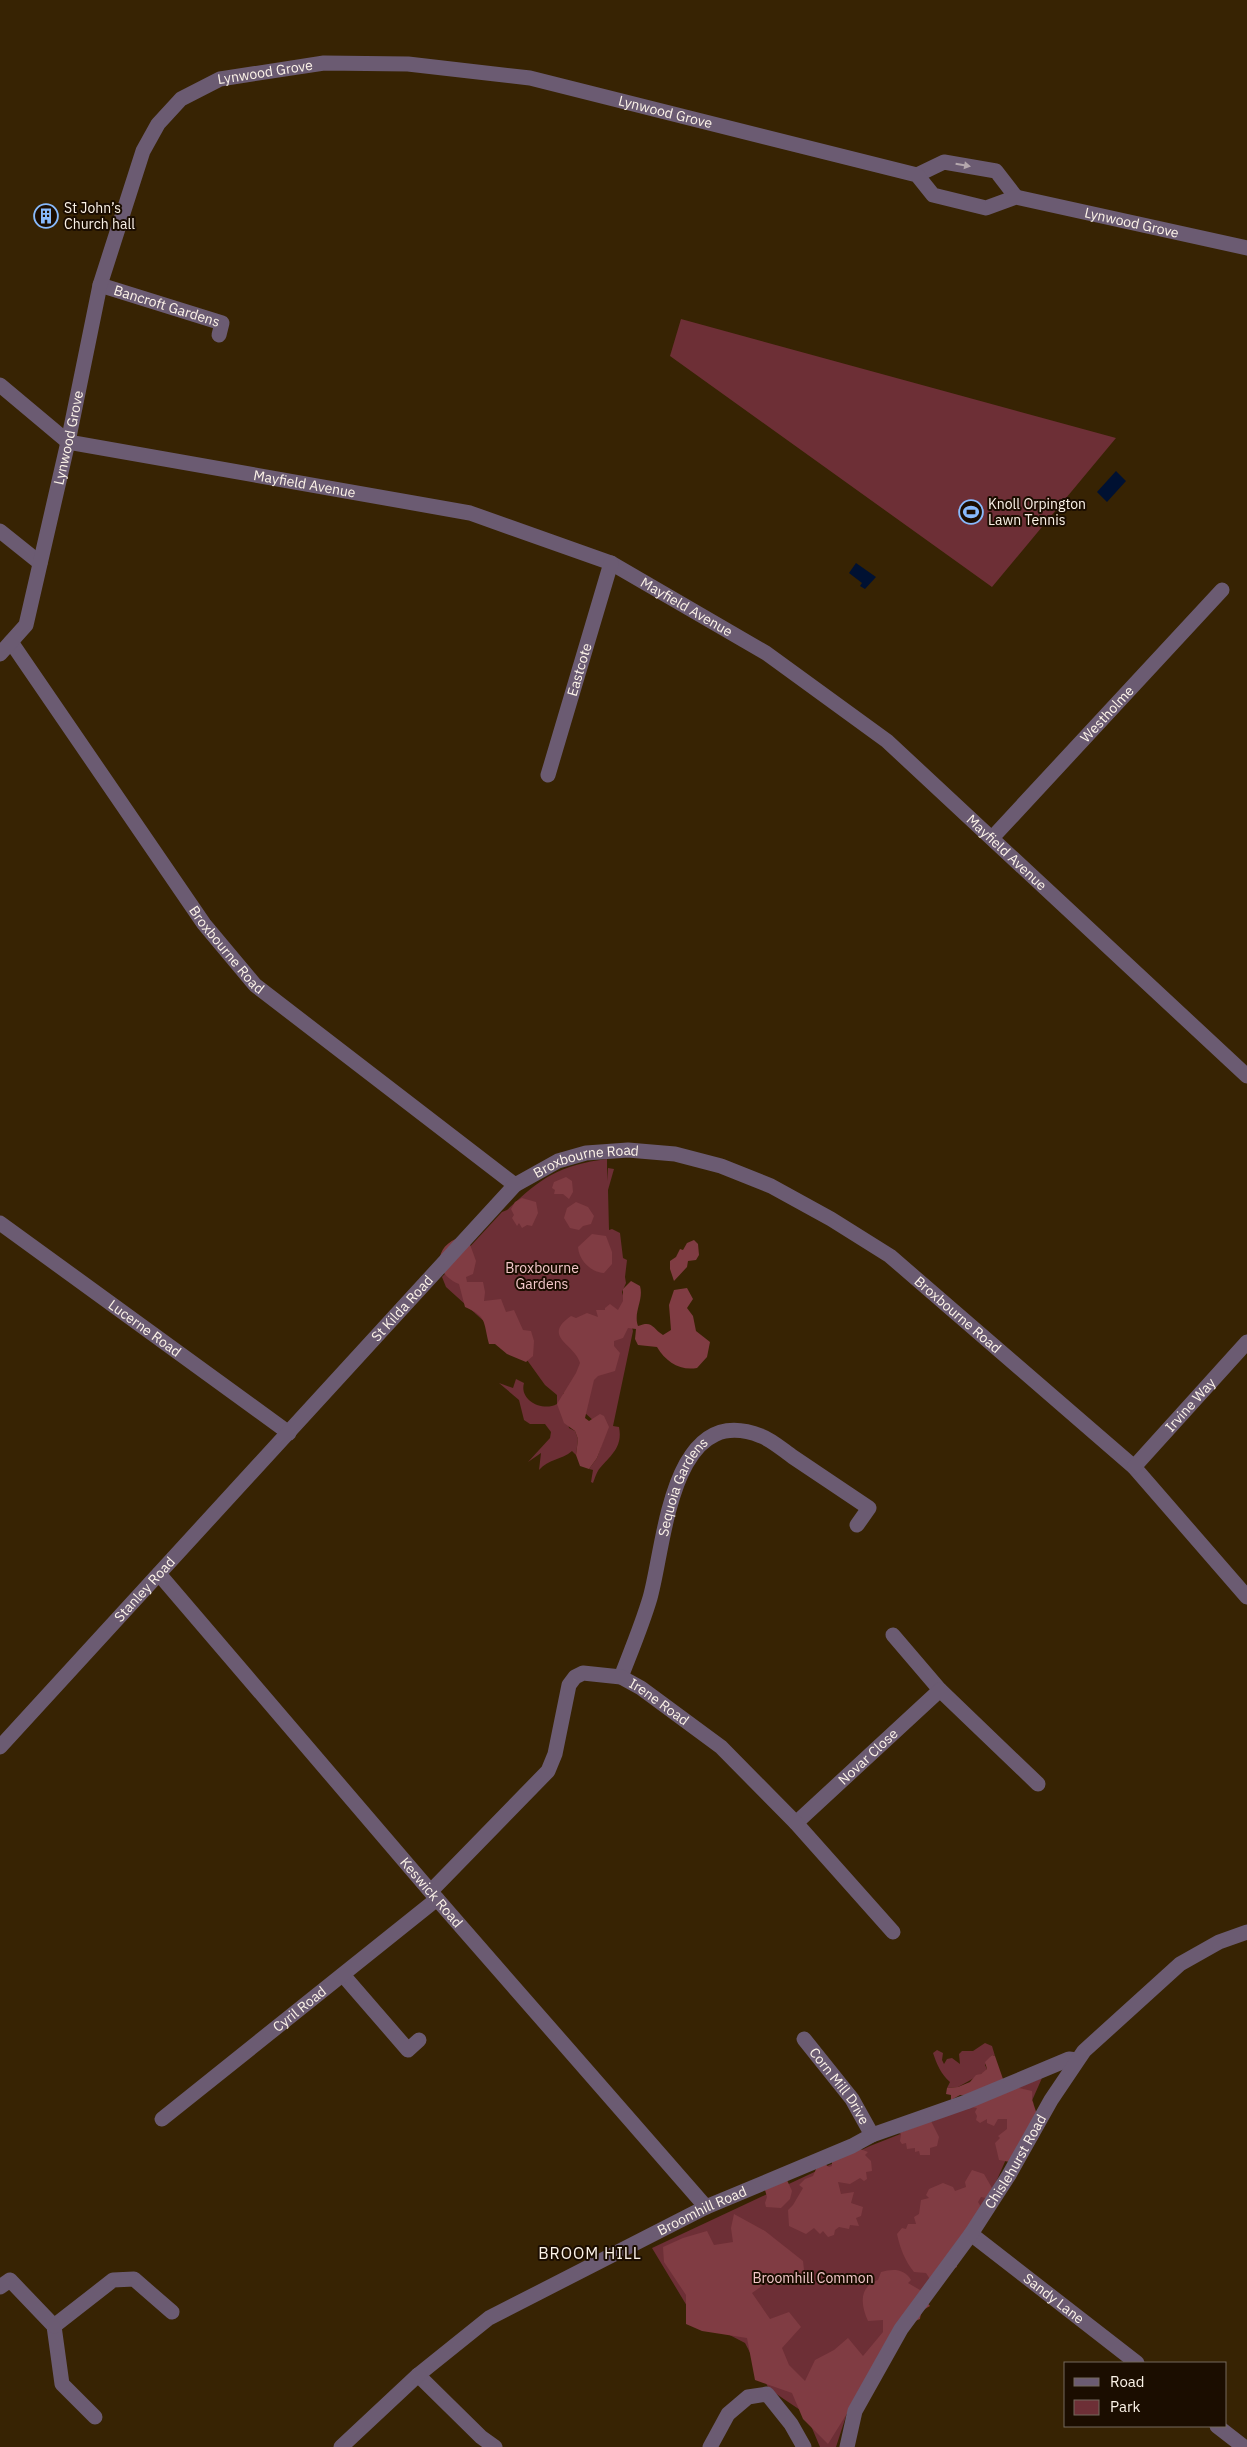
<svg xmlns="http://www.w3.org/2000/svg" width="1247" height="2447" viewBox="0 0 1247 2447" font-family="'IBM Plex Sans',sans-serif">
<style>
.green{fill:#6d2f36}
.forest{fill:#803c43}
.water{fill:#001132}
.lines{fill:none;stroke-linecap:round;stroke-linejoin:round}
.minor{stroke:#6b5b72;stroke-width:15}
.oneway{fill:#b4a7ad}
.labels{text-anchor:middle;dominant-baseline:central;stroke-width:4;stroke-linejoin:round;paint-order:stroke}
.street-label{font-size:14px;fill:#fcf3e8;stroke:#1b0d00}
.poi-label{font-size:14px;fill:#fcf3e8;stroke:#1b0d00;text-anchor:start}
.park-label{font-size:14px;fill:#f3c8ca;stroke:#1b0d00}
.quarter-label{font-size:16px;letter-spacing:1px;fill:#fcf3e8;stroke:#1b0d00}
</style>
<rect width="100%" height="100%" fill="#372303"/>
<path class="green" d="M681,319l435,119 -124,149 -322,-231z
M607,1159v22l1,-13 6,1 -6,21 1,40 3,-1 8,4 3,25 4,2 -2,17 1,6 -4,9 11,39 -20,95 6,1c4,20 -8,28 -19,41 -3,3 -5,10 -7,15l-2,-1 2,-12 -4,-1 8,-11 9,-26 -43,-39 6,35 6,3 3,8 -2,16 -4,-4c-10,9 -24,8 -33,19l2,-17 -13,9 22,-24 1,-6 -6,-8h-15l-6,-4 -5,-20 -20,-17 14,5 3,-9 8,4c-5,17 18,29 33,21v-9l-12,-10 -18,-25 -81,-73 -4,-10 60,-65 5,-2c34,-32 52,-45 100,-51z
M985,2043l7,3 3,10 -3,-1 -7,10 2,4 -2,3 -27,15 -11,1 3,-6c-9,-8 -13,-17 -17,-29l4,-3 6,3 -1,7 2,4 3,-5 5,-1 8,6 -1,-10 3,-3h11z
M1042,2078l-65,147 -129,185 -12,37h-16l-14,-33 -37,-25 -24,-46 -52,-27 -41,-68 218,-102z"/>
<path class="forest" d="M566,1177l6,4 1,11 -4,7 -6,-5h-9l1,-4 -3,-2 2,-6z
M522,1198l14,4 2,11 -6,13 -5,-1 -5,3 -3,-5 -2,3 -5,-8 2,-3 -3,-6 4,-7z
M576,1202l12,5 6,9 -3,8 -8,2 -4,4 -9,-2 -6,-10 3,-10z
M592,1234l14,2 6,16v12l-8,9c-14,-1 -25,-13 -26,-26z
M461,1237l7,2 8,22 -3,13 -7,3 1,5h16l2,10 -1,9 17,-2 5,13 8,-2 9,20 8,1 3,10 -1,15 -7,6 -19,-8 -12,-10h-6c-6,-24 -2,-27 -24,-37l-6,-23c-27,-11 -25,-39 2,-47z
M694,1240l4,4 1,11 -3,5 -8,1 -1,6 -13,14 -4,-12v-8l6,-4 4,-8 3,1 4,-7z
M631,1281l9,5c4,14 -7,26 -2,40 15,-6 14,2 25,9l8,-5 -2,-25 5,-15 13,-2 6,11 -6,9 6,8 3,15 14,11 -3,15 -10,11c-17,3 -31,-6 -40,-21l-19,-2 -3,-6 1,-10 -8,-1 -5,10 -9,3v5l6,7 -5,18 -17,5 -4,4 -9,38 4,3 11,-7 4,2 5,11 -12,31 -8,11 -9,-3 -4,-11 2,-16 -3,-8 -11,-8 -7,-19 19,-31 4,-10c-5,-19 -39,-26 -9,-47l5,2 11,-5 11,4 -2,-7h9v-2l5,-4 8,6 5,-9v-12z
M992,2055l3,1 8,23 16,6v3l13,3c1,4 -1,7 1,11 3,12 12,27 4,38l-27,22 -11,-2 -4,-17 5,-5 -2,-2 9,-7v-10h-9l-4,7 -7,-3v-4l-7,4 -4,-3 1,-4 -2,-4 2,-4 -6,-1 -5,-11 -6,-1 -9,5v-5l-5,-1 1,-6 11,-1 12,-5 6,-7 5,-1 6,-5 -2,-7z
M931,2121l8,16 -2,9 -7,2v7h-10l-1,-4 -4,1v-4l-8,1 -1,-6 -4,1 -2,-3 1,-7 -2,-1z
M855,2147l13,5 -3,3 6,6 1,10 -6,1 1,7 -3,2 -4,-3 -10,6 -12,-2 3,12 13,-2 -3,11 12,4 -2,9 -5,2 3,8 -9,-1 -1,4 -10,-2 -4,3 -1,5 -6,2 -5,-6 -3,3 -6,-6 -8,6 -17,-8 -1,-16 5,-5 10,-17 -4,-3 6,-6 8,-3 3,-7 9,-5 4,3 3,-1v-4z
M972,2170l12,4 8,14 -6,10 -5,-1 -3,5 3,5 -25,56 1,4 -11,4 -14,11 -6,-9 -12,-1c-9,-11 -14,-24 -17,-38l5,-6 4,1 2,-5h8l-2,-7 5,-3 2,-14 8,-2 -3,-3 3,-6 14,-6 10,4 2,4 11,-4 -1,-5z
M787,2180l5,11 -2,8 -9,9 -15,-1 -1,-4 2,-6 -2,-7z
M734,2214l31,17 38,30 2,18 -19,3 -17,-1 -17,12 18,26 19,-7 12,15 -19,21 7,17 16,16 10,-21 19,-10 14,-12 15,18 20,-24v-12l-15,1c-7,-15 -10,-34 10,-41l3,-8c11,-3 23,-4 30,8l-3,3 12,7 1,5 9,11c-8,5 -8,3 -10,13l-5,2 -64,86 -23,37 -25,-25 -11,-26 -37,-13 -8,-42 -45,-7 -16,-7v-29l-22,-33 -1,-15 20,-9 24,-7 7,14 19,-3 -2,-14z"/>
<path class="water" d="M1116,471l10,10 -19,21 -10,-10z
M856,563l20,14 -11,12 -5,-3 2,-3 -13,-10z"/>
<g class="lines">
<g class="minor">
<path d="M917,175l27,-13 52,9 20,26"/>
<path id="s1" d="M100,285l122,38 -3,12"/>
<path id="s2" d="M0,385l68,57 402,71 141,50 155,90 121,88 360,335"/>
<path d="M0,531l40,32"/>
<path id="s3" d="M11,642l193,282 51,61 260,200 43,-24 28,-8 42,-3 47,4 46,12 50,20 60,33 59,37 244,211 113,130"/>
<path id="s4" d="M0,654l26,-29 42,-183 32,-157 43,-134 15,-27 23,-25 39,-20 104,-16 84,1 122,14 387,97 16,20 53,13 30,-11 231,51"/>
<path id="s5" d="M548,775l63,-212"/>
<path id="s6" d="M992,838l230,-248"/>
<path id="s7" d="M0,1223l289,210"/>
<path id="s8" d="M1134,1467l113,-125"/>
<path id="s9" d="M159,1574l278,325 269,308"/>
<path d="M893,1635l47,55"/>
<path id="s10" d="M621,1677c10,-26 21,-52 29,-79 15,-52 20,-198 111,-162 11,4 22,14 32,21 25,17 51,34 76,51l-12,17"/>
<path id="s11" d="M0,1747l515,-562"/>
<path id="s12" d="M796,1823l144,-133 98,94"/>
<path id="s13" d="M431,1891l117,-120 7,-17 14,-69 6,-8 8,-4 38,4 20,11 80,59 75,76 97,109"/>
<path d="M343,1975l65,75 11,-10"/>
<path id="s14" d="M804,2039l48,60 20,36"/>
<path id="s15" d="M162,2119l275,-220"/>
<path id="s16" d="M971,2234l166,129"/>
<path d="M0,2287l10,-7 44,46 8,58 33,33"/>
<path d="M54,2326l59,-46 21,-1 38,33"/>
<path d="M418,2375l63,62 14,10"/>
<path d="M1217,2426l27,21"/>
<path id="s17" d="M341,2447l77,-72 71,-57 217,-111 146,-61 20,-11 94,-33 103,-43 8,1"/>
<path d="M710,2447l18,-33 20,-17 19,-3 24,30 13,23"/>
<path id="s18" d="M847,2447l8,-36 46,-82 70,-95 38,-59 42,-75 33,-49 96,-87 39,-22 28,-10"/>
</g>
</g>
<defs><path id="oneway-solid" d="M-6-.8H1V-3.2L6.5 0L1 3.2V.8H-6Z" transform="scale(1.25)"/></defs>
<use class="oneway" href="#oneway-solid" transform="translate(963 165) rotate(10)"/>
<defs>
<g id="building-ring" transform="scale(1.25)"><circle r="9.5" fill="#1b0d00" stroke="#88bafc" stroke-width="1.5"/><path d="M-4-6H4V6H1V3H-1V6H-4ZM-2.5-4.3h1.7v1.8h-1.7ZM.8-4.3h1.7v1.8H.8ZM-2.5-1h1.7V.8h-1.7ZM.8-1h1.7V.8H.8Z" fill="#88bafc"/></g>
<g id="stadium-ring" transform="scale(1.25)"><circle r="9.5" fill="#1b0d00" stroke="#88bafc" stroke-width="1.5"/><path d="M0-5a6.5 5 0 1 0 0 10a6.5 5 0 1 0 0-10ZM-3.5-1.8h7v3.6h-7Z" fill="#88bafc"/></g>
</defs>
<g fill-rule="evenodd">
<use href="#building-ring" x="46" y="216"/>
<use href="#stadium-ring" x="971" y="512"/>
</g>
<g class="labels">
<g class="street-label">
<text stroke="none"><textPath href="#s4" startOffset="682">Lynwood Grove</textPath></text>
<text stroke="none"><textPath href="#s4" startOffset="1088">Lynwood Grove</textPath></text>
<text stroke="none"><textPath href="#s4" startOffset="1578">Lynwood Grove</textPath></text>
<text stroke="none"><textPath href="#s1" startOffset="70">Bancroft Gardens</textPath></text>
<text stroke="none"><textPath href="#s4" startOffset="231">Lynwood Grove</textPath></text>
<text stroke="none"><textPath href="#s2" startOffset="329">Mayfield Avenue</textPath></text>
<text stroke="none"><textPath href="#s2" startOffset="734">Mayfield Avenue</textPath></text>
<text stroke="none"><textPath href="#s5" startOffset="110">Eastcote</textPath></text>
<text stroke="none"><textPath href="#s6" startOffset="169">Westholme</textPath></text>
<text stroke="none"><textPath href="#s2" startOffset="1139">Mayfield Avenue</textPath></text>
<text stroke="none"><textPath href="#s3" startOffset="376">Broxbourne Road</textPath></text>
<text stroke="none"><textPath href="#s3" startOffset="826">Broxbourne Road</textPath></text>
<text stroke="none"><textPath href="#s11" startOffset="595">St Kilda Road</textPath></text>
<text stroke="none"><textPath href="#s3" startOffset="1246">Broxbourne Road</textPath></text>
<text stroke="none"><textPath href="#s7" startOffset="179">Lucerne Road</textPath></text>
<text stroke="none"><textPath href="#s8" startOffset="84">Irvine Way</textPath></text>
<text stroke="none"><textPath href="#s10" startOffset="201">Sequoia Gardens</textPath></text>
<text stroke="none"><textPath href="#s11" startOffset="214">Stanley Road</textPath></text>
<text stroke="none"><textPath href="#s13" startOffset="359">Irene Road</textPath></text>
<text stroke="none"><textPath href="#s12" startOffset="98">Novar Close</textPath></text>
<text stroke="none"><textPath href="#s9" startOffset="419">Keswick Road</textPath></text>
<text stroke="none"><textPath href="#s15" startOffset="176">Cyril Road</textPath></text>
<text stroke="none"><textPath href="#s14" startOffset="59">Corn Mill Drive</textPath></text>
<text stroke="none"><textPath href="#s18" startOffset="334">Chislehurst Road</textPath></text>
<text stroke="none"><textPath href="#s17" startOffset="435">Broomhill Road</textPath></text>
<text stroke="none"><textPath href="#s16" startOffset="105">Sandy Lane</textPath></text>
</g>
<g class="poi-label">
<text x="64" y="208">St John’s<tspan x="64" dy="16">Church hall</tspan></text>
<text x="988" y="504">Knoll Orpington<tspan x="988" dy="16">Lawn Tennis</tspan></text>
</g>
<g class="park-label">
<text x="542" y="1268">Broxbourne<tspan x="542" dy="16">Gardens</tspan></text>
<text x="813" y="2278">Broomhill Common</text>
</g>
<g class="quarter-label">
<text x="590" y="2253">BROOM HILL</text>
</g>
</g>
<rect x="1064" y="2362" width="162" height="65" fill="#1b0d00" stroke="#75695d"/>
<rect x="1074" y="2378" width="25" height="8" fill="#6b5b72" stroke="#75695d"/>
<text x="1110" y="2387" font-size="15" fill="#fcf3e8">Road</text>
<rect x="1074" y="2400" width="25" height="15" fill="#6d2f36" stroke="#75695d"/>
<text x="1110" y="2412" font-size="15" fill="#fcf3e8">Park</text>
</svg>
